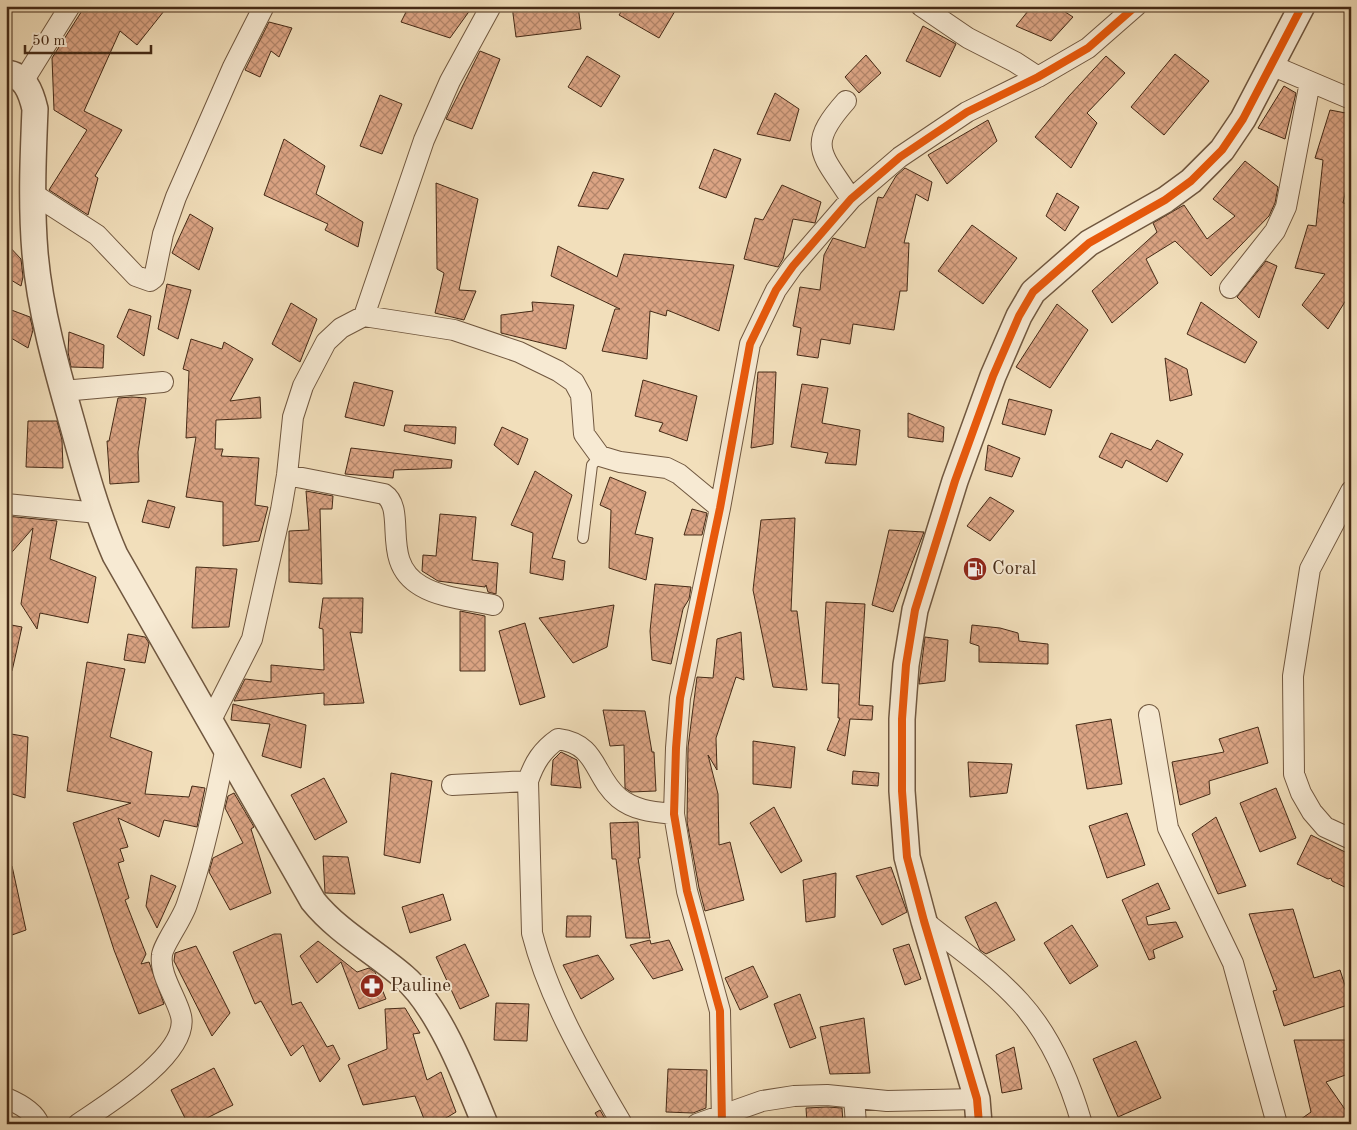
<svg xmlns="http://www.w3.org/2000/svg" width="1357" height="1130" viewBox="0 0 1357 1130" font-family="'Old Standard TT',serif">
<style>
.building{fill:url(#building-cross-hatch);stroke:#452a16}
.lines{fill:none;stroke-linecap:round;stroke-linejoin:round}
.service-casing{stroke:#70573f;stroke-width:12}
.minor-casing{stroke:#70573f;stroke-width:22}
.tertiary-casing{stroke:#70573f;stroke-width:28}
.service{stroke:#f7ead3;stroke-width:10}
.minor{stroke:#f7ead3;stroke-width:20}
.tertiary{stroke:#f7ead3;stroke-width:25}
.cycleway-casing{stroke:#f7ead3;stroke-width:11}
.cycleway{stroke:#e8590c;stroke-width:8}
.labels{text-anchor:middle;dominant-baseline:central;stroke-width:4;stroke-linejoin:round;paint-order:stroke}
.poi-label{font-size:19px;fill:#452a16;stroke:#f7ead3;text-anchor:start}
</style>
<defs>
<pattern id="building-cross-hatch" width="8" height="8" patternUnits="userSpaceOnUse" patternTransform="scale(1.25)"><rect width="8" height="8" fill="#dba484"/><path d="M0 0l8 8M0 8l8-8" fill="none" stroke="#b3866b"/></pattern>
</defs>
<rect width="100%" height="100%" fill="#f2dfbb"/>
<filter id="stains"><feTurbulence type="fractalNoise" baseFrequency=".004" numOctaves="4"/><feColorMatrix values="0 0 0 0 .2 0 0 0 0 .09 0 0 0 0 .02 0 0 0 .5 -.17"/></filter>
<radialGradient id="worn" r=".72"><stop offset=".6" stop-color="#630" stop-opacity="0"/><stop offset="1" stop-color="#630" stop-opacity=".3"/></radialGradient>
<path class="building" d="M85,6h83l-31,39 -17,-14 -36,80 38,19 -27,46 3,2 -10,37 -39,-25 38,-60 -33,-20 -2,-52z
M409,6h64l-23,32 -49,-16z
M512,6h66l3,23 -65,8z
M625,6h53l-19,32 -40,-23z
M1032,6h24l17,11 -22,24 -35,-15z
M269,22l23,6 -13,29 -8,-6 -11,26 -15,-7z
M923,26l33,18 -16,33 -34,-16z
M480,51l20,8 -28,70 -26,-10z
M1175,54l34,27 -45,54 -33,-28z
M866,55l15,18 -22,20 -14,-16z
M587,56l33,20 -19,31 -33,-20z
M1106,56l19,17 -38,40 10,10 -26,45 -36,-31 34,-41z
M1284,86l12,7 -11,46 -27,-11z
M775,93l24,16 -9,32 -33,-7z
M380,95l22,9 -20,50 -22,-8z
M1330,110l21,4v37l-5,19 4,1 -7,32 8,1v88l-23,37 -26,-24 23,-31 -30,-6 13,-43 8,1 7,-66 -8,-2z
M988,120l9,21 -50,43 -19,-29z
M284,139l41,27 -9,28 47,28 -5,25 -33,-17 3,-6 -64,-29z
M714,149l27,10 -15,39 -27,-10z
M1245,161l33,26 -3,16 -6,13 -58,60 -36,-35 -29,18 12,24 -46,40 -20,-32 65,-59 -4,-9 31,-18 23,34 28,-23 -22,-17z
M905,168l27,14 -4,19 -12,-7 -12,49h5l-2,48h-7l-6,39 -41,-6 -3,20 -29,-5 -3,19 -21,-3 4,-27 -8,-2 7,-39 20,3 4,-35 9,-17 32,10 13,-51 5,1 13,-22z
M593,172l31,7 -16,30 -30,-3z
M436,183l42,16 -19,91 17,1 -12,29 -29,-7 9,-40 -7,-4z
M782,185l39,17 -6,21 -22,-4 -10,40 -5,8 -34,-8 11,-41 8,2z
M1057,193l22,14 -14,24 -19,-15z
M190,214l23,14 -14,42 -27,-17z
M972,225l45,33 -34,46 -45,-33z
M6,243l15,16 2,18 -2,9 -15,-9z
M558,246l59,31 7,-23 110,11 -15,66 -52,-21 -1,6 -16,-5 -3,48 -45,-8 13,-42h5l-69,-33z
M1266,261l11,5 -18,52 -22,-21z
M167,284l24,6 -13,49 -20,-10z
M532,302l42,3 -8,44 -65,-16v-18l32,-4z
M1201,302l56,40 -12,21 -58,-29z
M291,303l26,16 -17,43 -28,-18z
M1057,304l31,26 -38,58 -34,-21z
M6,308l24,9 3,13 -5,18 -22,-13z
M129,309l22,7 -7,40 -27,-19z
M69,332l35,13 -1,23 -32,-1 -3,-15z
M191,339l31,10 2,-7 29,17 -23,42 30,-4 1,21 -45,2 -1,29h8l-2,7 38,2 -4,47 13,2 -9,34 -36,5v-44l-37,-5 10,-60 -10,1 3,-67 -6,-2z
M1165,358l22,11 5,26 -22,6z
M758,372h18l-3,72 -22,4z
M643,380l54,16 -10,45 -28,-10 4,-8 -28,-7z
M354,382l39,9 -9,35 -39,-9z
M802,384l26,4 -6,35 38,7 -4,35 -31,-2 3,-10 -37,-6z
M132,397l14,1 -8,54 1,30 -29,2 -3,-43h2l9,-43z
M1009,399l43,11 -7,25 -43,-11z
M908,413l36,14 -1,15 -35,-5z
M28,421h29l5,19 1,28 -37,-1z
M405,425l51,2 -1,17 -51,-13z
M502,427l26,12 -10,26 -24,-20z
M1111,433l40,17 6,-10 26,14 -16,28 -41,-22 -4,8 -23,-11z
M988,445l32,13 -8,19 -27,-7z
M351,448l101,12 -1,8 -57,2 -1,8 -48,-4z
M535,471l37,24 -20,63 13,3 -2,19 -33,-7 3,-40 -22,-8z
M610,477l36,15 -11,42 18,4 -7,42 -37,-12 2,-58 -11,-5z
M306,491l27,5 -1,13h-12l2,75 -33,-2v-51l20,-1z
M990,497l24,14 -24,30 -23,-15z
M148,500l27,7 -6,21 -27,-6z
M692,509l15,4 -5,22h-18z
M440,514l36,3 -4,43 26,3 -2,31 -8,-2 -2,-7 -1,2 -47,-6 -16,-10 1,-16 13,1z
M6,516l51,5 -7,38 46,18 -8,46 -48,-10 -3,16 -16,-25 12,-76 -27,31z
M795,518l-4,93h6l10,79 -34,-3 -20,-97 8,-70z
M889,530l35,2 -31,80 -21,-7z
M196,567l41,2 -8,58 -37,1z
M655,584l36,3 -2,12 -6,10 -12,55 -19,-4 -2,-29z
M323,598h40l-1,35 -12,-1 14,71 -40,2v-12l-90,8 11,-22 26,3v-17l53,5 -1,-41 -4,-1z
M826,602l39,2 -6,101 14,1 -1,14 -22,-1 -5,37 -18,-6 13,-32h-2l1,-34 -17,-1z
M614,605l-7,42 -34,16 -34,-45z
M460,611l25,5v55h-25z
M525,623l20,74 -25,8 -21,-74z
M6,624l16,3 -10,44 -6,-1z
M972,625l28,3 18,5 1,8 29,3v20l-69,-2v-16l-9,-3z
M741,632l3,48 -8,-3 -20,61 1,32 -9,-15 10,39 1,51 11,-3 14,58 -39,11 -6,-23 -12,-66 1,-75 9,-70 16,1 4,-39z
M128,634l17,3 4,6 -4,20 -21,-3z
M925,637l23,3 -3,41 -26,3z
M87,662l38,7 -15,68 42,15 -7,42 44,3 3,-11 13,2 -8,39 -33,-7 -5,17 -41,-19 10,29 -8,2 4,12 -6,2 11,35 -4,2 21,54 -5,10 8,-2 15,42 -25,10 -25,-64 -41,-127 58,-20 -64,-12z
M233,704l73,21 -5,43 -39,-12 8,-32 -39,-4z
M603,710l42,1 7,41h2l2,39 -25,1 -6,-4 -1,-43 -14,1z
M1111,719l11,65 -35,5 -11,-64z
M1258,727l10,36 -59,18 1,13 -30,11 -8,-43 52,-10 -5,-13z
M6,733l22,4 -3,61 -19,-6z
M753,741l42,6 -4,41 -38,-4z
M561,752l16,8 4,28 -30,-3 2,-25z
M968,762l44,2 -5,29 -37,4z
M853,771l26,2 -1,13 -26,-2z
M391,773l41,8 -12,82 -36,-8z
M324,778l23,44 -32,18 -24,-45z
M1276,788l20,50 -36,14 -20,-49z
M234,793l20,34 -3,2 20,64 -41,17 -21,-38 4,-14 30,-15 -18,-35 3,-12z
M774,807l28,54 -21,12 -31,-50z
M1127,813l18,52 -38,13 -18,-52z
M1216,817l30,69 -28,8 -26,-60z
M638,822l2,36h-2l12,80h-24l-10,-79h-4l-2,-36z
M1311,835l40,20v35l-19,-9 -1,-3 -3,1 -31,-15z
M323,856l25,1 7,37 -30,-1z
M6,866h6l14,64 -14,5 -6,-19z
M891,867l16,45 -25,13 -26,-49z
M836,873l-1,44 -29,5 -3,-42z
M151,875l25,11 -19,42 -11,-22z
M1158,883l12,26 -24,8 2,8 28,-3 7,15 -30,13 2,8 -6,2 -27,-60z
M443,894l8,26 -41,13 -8,-26z
M996,902l19,38 -29,14 -6,-4 -15,-33z
M1293,909l21,69 26,-8 11,34 -67,22 -11,-35 4,-1 -28,-76z
M567,916h24l-1,21h-24z
M1072,925l26,41 -28,18 -26,-41z
M274,934h7l11,71 9,-3 26,45 6,-2 7,14 -20,23 -17,-37 -12,11 -30,-55 -6,3 -22,-52z
M650,940l1,4 18,-4 14,30 -30,9 -23,-34z
M318,941l39,31 12,-4 6,4 11,27 -27,10 -18,-47 -24,21 -17,-27z
M465,944l24,52 -29,13 -24,-52z
M909,944l12,35 -16,6 -12,-36z
M196,946l34,67 -18,23 -38,-75 1,-8z
M598,955l16,24 -33,20 -18,-34z
M753,966l15,31 -28,13 -15,-32z
M800,994l16,44 -26,10 -16,-44z
M496,1003l33,1 -2,37 -33,-1z
M405,1008l15,25 -7,1 14,46 14,-8 15,40 -20,12h-10l-11,-28 -52,9 -15,-40 39,-16 -2,-40z
M864,1018l6,55 -40,1 -10,-47z
M1294,1040h57v33l-25,9 25,36v6h-57l17,-12z
M1136,1041l25,57 -43,19 -25,-58z
M1014,1047l8,42 -20,4 -6,-38z
M214,1068l19,37 -38,19h-7l-17,-34z
M668,1069l39,1 -1,38 -13,5 -27,-1z
M827,1107l15,1 1,16h-36l-1,-16z
M600,1110l8,14h-6l-7,-11z"/>
<g class="lines">
<g class="service-casing">
<path id="service" d="M583,538l9,-73 8,-9"/>
</g>
<g class="minor-casing">
<path id="minor" d="M921,6l47,32 47,24 23,15
M1271,65l80,34
M24,80l46,-74
M846,101c-41,46 -24,52 5,98
M32,193l65,42 39,41 14,5 4,-3 9,-44 13,-37 57,-130 31,-61
M1230,288l45,-57 11,-24 24,-125
M364,316l60,-176 26,-59 41,-75
M63,391l100,-9
M287,475l97,19c24,16 -5,68 37,92 20,12 49,14 72,19
M1351,491l-41,78 -17,107 1,98 7,19 11,19 13,15 26,12
M6,504l92,9
M1149,715l19,113 65,135 44,161
M211,720l41,-81 29,-129 6,-35 6,-58 10,-31 23,-44 15,-14 23,-12 90,14 65,22 39,19 16,11 7,13 3,39 16,22 20,6 47,6 12,6 41,34
M452,785l76,-4
M924,921c32,26 68,50 96,81 30,33 50,80 62,122
M6,1098c12,5 28,13 33,26
M854,1098l2,26
M78,1124c28,-19 112,-70 103,-108 -4,-18 -22,-41 -19,-61 1,-10 21,-37 25,-51 18,-53 28,-103 39,-157
M622,1124c-35,-60 -73,-124 -90,-191l-4,-152c6,-18 14,-31 30,-42 40,5 35,37 61,59 16,13 36,14 55,16
M697,1124l65,-23 32,-5 33,-1 60,6 90,-2
M722,1124l-2,-113 -33,-120 -13,-77 2,-66 4,-50 40,-190 30,-164 26,-54 17,-24 58,-67 49,-42 67,-45 71,-35 50,-29 48,-42"/>
</g>
<g class="tertiary-casing">
<path id="tertiary" d="M6,73c19,2 25,19 29,36 -2,48 -4,96 0,144 5,58 22,117 38,173 12,44 24,88 42,129l198,346c25,31 61,50 91,76 35,30 63,103 81,147
M979,1124l-2,-25 -53,-178 -17,-64 -5,-66v-72l4,-54 9,-55 40,-129 38,-105 26,-60 14,-24 56,-49 76,-43 26,-19 31,-31 21,-31 59,-113"/>
</g>
<use href="#service" class="service"/>
<use href="#minor" class="minor"/>
<use href="#tertiary" class="tertiary"/>
<g class="cycleway-casing">
<path id="cycleway" d="M722,1124l-2,-113 -33,-120 -13,-77 2,-66 4,-50 40,-190 30,-164 26,-54 17,-24 58,-67 49,-42 67,-45 71,-35 50,-29 48,-42
M979,1124l-2,-25 -53,-178 -17,-64 -5,-66v-72l4,-54 9,-55 40,-129 38,-105 26,-60 14,-24 56,-49 76,-43 26,-19 31,-31 21,-31 59,-113"/>
</g>
<use href="#cycleway" class="cycleway"/>
</g>
<defs>
<g id="fuel-disc" transform="scale(1.25)"><circle r="9.5" fill="#8f2418" stroke="#f7ead3"/><path d="M-5.5-6h7V0h2V4h1.3V-2.5L3-4.5l.8-.8L6-3V5H2.5V1h-1V6h-7ZM-4.2-4.7v3.2H.2V-4.7Z" fill="#fff"/></g>
<g id="pharmacy-disc" transform="scale(1.25)"><circle r="9.5" fill="#8f2418" stroke="#f7ead3"/><path d="M-2-6h4v4h4v4h-4v4h-4v-4h-4v-4h4Z" fill="#fff"/></g>
</defs>
<g fill-rule="evenodd">
<use href="#fuel-disc" x="975" y="569"/>
<use href="#pharmacy-disc" x="372" y="986"/>
</g>
<g class="labels">
<g class="poi-label">
<text x="992" y="569">Coral</text>
<text x="390" y="986">Pauline</text>
</g>
</g>
<rect width="1357" height="1130" fill="none" stroke="#f2dfbb" stroke-width="25"/>
<rect x="8" y="8" width="1342" height="1115" fill="none" stroke="#452a16" stroke-width="2.5"/>
<rect x="12" y="12" width="1332" height="1105" fill="none" stroke="#452a16"/>
<path d="M25 45v8h126v-8" fill="none" stroke="#452a16" stroke-width="2.5"/>
<text x="32" y="45" font-size="15" fill="#452a16" stroke="#f7ead3" stroke-width="4" paint-order="stroke">50 m</text>
<rect width="100%" height="100%" filter="url(#stains)"/>
<rect width="100%" height="100%" fill="url(#worn)"/>
</svg>
